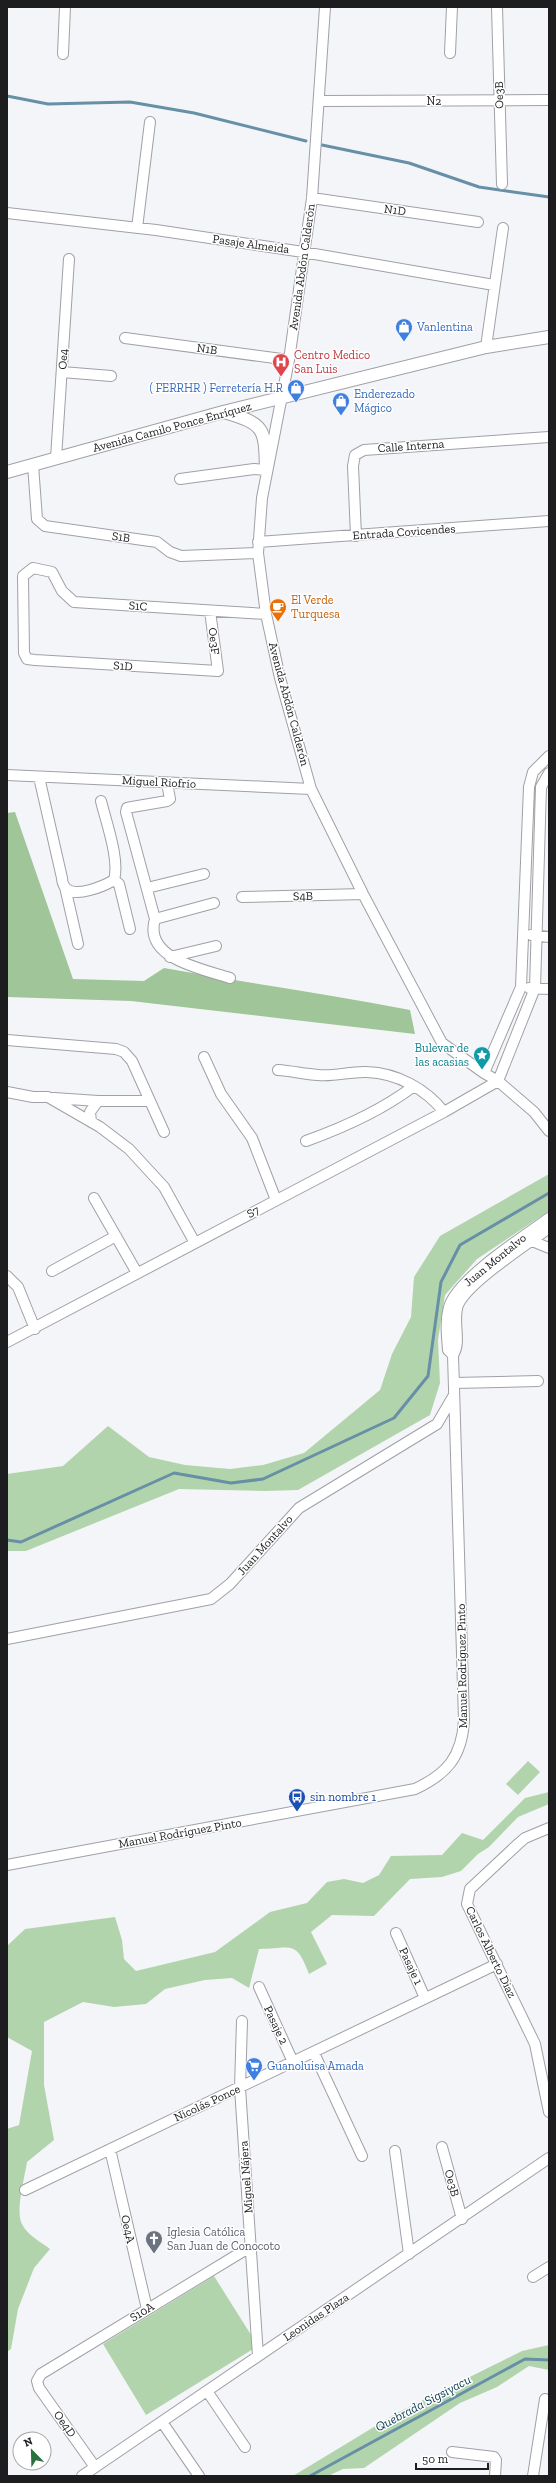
<svg xmlns="http://www.w3.org/2000/svg" width="556" height="2483" viewBox="0 0 556 2483" font-family="'Zilla Slab',serif">
<style>
.green{fill:#b2d4ac}
.forest{fill:#9fc598}
.lines{fill:none;stroke-linecap:round;stroke-linejoin:round}
.stream{stroke:#678fa5;stroke-width:3}
.minor-casing{stroke:#9fa1a5;stroke-width:12}
.major-casing{stroke:#9fa1a5;stroke-width:14}
.minor{stroke:#fff;stroke-width:10}
.major{stroke:#fff;stroke-width:12}
.labels{text-anchor:middle;dominant-baseline:central;stroke-width:3;stroke-linejoin:round;paint-order:stroke}
.street-label{font-size:12px;fill:#1d1d1f;stroke:#fff}
.shop-label{font-size:12px;fill:#366cbe;stroke:#fff;text-anchor:start}
.health-label{font-size:12px;fill:#be3a42;stroke:#fff;text-anchor:start}
.food-label{font-size:12px;fill:#c56008;stroke:#fff;text-anchor:start}
.culture-label{font-size:12px;fill:#0d838f;stroke:#fff;text-anchor:end}
.transit-label{font-size:12px;fill:#164399;stroke:#fff;text-anchor:start}
.worship-label{font-size:12px;fill:#5b616d;stroke:#fff;text-anchor:start}
.water-label{font-size:13px;font-style:italic;fill:#114056;stroke:#fff}
</style>
<rect width="100%" height="100%" fill="#f3f5f9"/>
<path class="green" d="M549,1174v37l-72,48 -32,36 -7,45 2,43 -10,32 -132,75 -32,1 -87,-2 -153,62h-19v-77l56,-8 45,-40 41,31 36,8 45,4 33,-4 41,-12 76,-63 12,-36 19,-37 3,-40 26,-41z
M528,1761l12,11 -22,23 -12,-11z
M549,1792v12l-31,13 -29,30 -11,7 -17,17 -19,6 -32,2 -36,37 -42,-1 -21,17 16,32 -18,10c-13,-34 -16,-26 -50,-25l-10,39 -17,-10 -27,2 -40,9 -19,15 -32,3 -31,-5 -39,20v63l10,55 -27,22c-2,14 -12,50 -5,62 5,11 19,18 28,25l-16,19 -16,41 -7,40 -4,3v-223l12,-4 13,-74 -25,-14v-91l18,-17 90,-12 7,23 2,19 12,12 79,-19 55,-40 37,-9 20,-21 17,-3 19,4 16,-8 12,-19 51,-1 20,-22 21,7 42,-42z
M214,2276l44,70 -112,69 -43,-71z
M549,2345v25l-20,-4 -32,21 -37,16 -96,65 -21,1 -15,7h-35l104,-63 125,-62z"/>
<path class="forest" d="M15,812l58,167 71,2 20,-13c82,15 164,26 246,42l5,24 -284,-33 -124,-4v-184z"/>
<g class="lines">
<path class="stream" d="M7,96l41,8 82,-2 64,11 112,28
M322,145l87,18 70,24 70,10
M7,1540l14,2 153,-69 57,10 32,-4 131,-61 34,-42 13,-94 19,-37 89,-52
M310,2476l215,-117 24,1"/>
<g class="minor-casing">
<path id="minor" d="M325,7l-13,191 -23,162 -27,138 -4,55 8,61 14,64 31,111 52,105 79,149 42,30 14,8 36,31 15,19
M497,7l5,177
M450,53l2,-46
M63,54l2,-47
M320,101l229,-1
M312,198l166,24
M7,213l149,17 147,22 191,33
M137,228l13,-106
M125,338l164,22
M486,347l17,-119
M62,372l49,4
M56,458l13,-199
M33,465l4,54 8,7 112,16 13,10 11,4 77,-3
M180,479l74,-10 12,1
M356,536l-3,-70 2,-11 9,-5 185,-13
M258,542l291,-21
M210,611l8,60 -183,-11 -8,-1 -3,-6 -1,-77 10,-8 19,4 10,19 12,11 192,12
M7,775l304,14
M39,777l23,101c0,2 1,7 3,9 9,12 39,-1 49,-7 6,-20 -8,-58 -13,-79
M114,880l5,4 11,45
M65,887l13,57
M147,888l57,-14
M242,897l121,-3
M214,903l-59,16c-12,40 48,50 75,59
M155,919l-29,-107 1,-4 5,-1 35,-6 3,-2 -3,-16
M531,935l18,2
M170,957l46,-11
M529,988l20,1
M7,1040l109,9 8,3 8,9 32,71
M204,1057l17,37 31,44 24,62
M278,1070c14,1 26,4 40,5 16,2 33,-4 49,-3 30,1 59,17 77,40
M484,1073l37,-86 8,-200 4,-15 16,-16
M498,1081l37,-93 6,-201 8,-14
M7,1092l26,5h15l52,30 29,22 35,38 31,56
M54,1098l44,3h52
M91,1122l-1,-10 8,-11
M306,1141c39,-14 75,-30 108,-55
M94,1198l43,75
M532,1241l17,7
M52,1271l64,-35
M7,1276l11,11 17,42
M7,1342l437,-230 54,-31
M453,1355l-5,-5c-1,-14 -3,-29 1,-43 9,-29 74,-70 100,-89
M454,1383l84,-2
M7,1639l204,-40 19,-15 69,-76 138,-84 17,-29
M549,1828l-24,10 -7,6 -48,45 -3,15 68,140 14,68
M7,1865l408,-76c32,-15 47,-32 49,-69l-11,-365c9,-13 -1,-34 5,-50 10,-23 70,-61 91,-77
M396,1933l29,65
M259,1987l34,75
M242,2021l-2,67 18,268
M314,2053l48,103
M442,2147l20,72
M110,2149l37,160
M395,2151l14,103
M25,2190l472,-226
M533,2277l16,-10
M207,2391l38,56
M162,2422l37,54
M452,2452l42,5 2,3 -1,16
M95,2467l-56,-79 -2,-7 4,-7 209,-127
M82,2476l467,-318
M533,2476l12,-77"/>
</g>
<g class="major-casing">
<path id="major" d="M224,412c41,12 41,16 42,58
M7,472l216,-60 263,-65 63,-10"/>
</g>
<use href="#minor" class="minor"/>
<use href="#major" class="major"/>
</g>
<defs>
<g id="shop-pin" transform="scale(0.9)"><path d="M0 17L-7.5 6A9.5 9.5 0 1 1 7.5 6Z" fill="#3f7fe0" stroke="#fff"/><path d="M-5-2.5h2.3a2.7 3.5 0 0 1 5.4 0H5L5.5 6h-11ZM-1.5-2.5h3a1.5 2.3 0 0 0-3 0Z" fill="#fff"/></g>
<g id="hospital-pin" transform="scale(0.9)"><path d="M0 17L-7.5 6A9.5 9.5 0 1 1 7.5 6Z" fill="#e0444e" stroke="#fff"/><path d="M-5-5h3v3.5h4V-5h3V5h-3V1.5h-4V5h-3Z" fill="#fff"/></g>
<g id="cafe-pin" transform="scale(0.9)"><path d="M0 17L-7.5 6A9.5 9.5 0 1 1 7.5 6Z" fill="#e8710a" stroke="#fff"/><path d="M-5.5-4.5H6V0H3Q3 3.5 0 3.5H-2.5Q-5.5 3.5-5.5 0ZM3-3.2v2h1.7v-2ZM-6 4.5H4V6H-6Z" fill="#fff"/></g>
<g id="sight-pin" transform="scale(0.9)"><path d="M0 17L-7.5 6A9.5 9.5 0 1 1 7.5 6Z" fill="#0f9aa8" stroke="#fff"/><path d="M0-6L1.8-2.2L6-1.7L2.9 1.2L3.7 5.4L0 3.3L-3.7 5.4L-2.9 1.2L-6-1.7L-1.8-2.2Z" fill="#fff"/></g>
<g id="bus-pin" transform="scale(0.9)"><path d="M0 17L-7.5 6A9.5 9.5 0 1 1 7.5 6Z" fill="#1a4fb4" stroke="#fff"/><path d="M-5-6H5V4H4V6H2V4H-2V6H-4V4H-5ZM-3.5-4V0h7V-4ZM-3.5 1.2v1.5H-2V1.2ZM2 1.2v1.5H3.5V1.2Z" fill="#fff"/></g>
<g id="supermarket-pin" transform="scale(0.9)"><path d="M0 17L-7.5 6A9.5 9.5 0 1 1 7.5 6Z" fill="#3f7fe0" stroke="#fff"/><path d="M-6-5.5h2.5l.6 2H6L4.5 2H-2.5L-4.4-4H-6ZM-1.5 3.2a1.3 1.3 0 1 0 .1 0ZM3 3.2a1.3 1.3 0 1 0 .1 0Z" fill="#fff"/></g>
<g id="church-pin" transform="scale(0.9)"><path d="M0 17L-7.5 6A9.5 9.5 0 1 1 7.5 6Z" fill="#6b7280" stroke="#fff"/><path d="M-1.2-6h2.4v3.5h3.3v2.4h-3.3V6h-2.4V-.1h-3.3v-2.4h3.3Z" fill="#fff"/></g>
</defs>
<g fill-rule="evenodd">
<use href="#shop-pin" x="404" y="327"/>
<use href="#hospital-pin" x="281" y="362"/>
<use href="#shop-pin" x="296" y="388"/>
<use href="#shop-pin" x="341" y="401"/>
<use href="#cafe-pin" x="278" y="607"/>
<use href="#sight-pin" x="482" y="1055"/>
<use href="#bus-pin" x="297" y="1797"/>
<use href="#supermarket-pin" x="254" y="2066"/>
<use href="#church-pin" x="154" y="2239"/>
</g>
<g class="labels">
<g class="street-label">
<text transform="translate(499 95) rotate(-91)">Oe3B</text>
<text x="434" y="101">N2</text>
<text transform="translate(395 210) rotate(8)">N1D</text>
<text transform="translate(251 244) rotate(8)">Pasaje Almeida</text>
<text transform="translate(302 267) rotate(-82)">Avenida Abdón Calderón</text>
<text transform="translate(207 349) rotate(8)">N1B</text>
<text transform="translate(63 359) rotate(-86)">Oe4</text>
<text transform="translate(172 427) rotate(-15)">Avenida Camilo Ponce Enríquez</text>
<text transform="translate(411 446) rotate(-4)">Calle Interna</text>
<text transform="translate(404 532) rotate(-4)">Entrada Covicendes</text>
<text transform="translate(121 537) rotate(8)">S1B</text>
<text transform="translate(138 606) rotate(4)">S1C</text>
<text transform="translate(214 641) rotate(83)">Oe3F</text>
<text transform="translate(123 666) rotate(4)">S1D</text>
<text transform="translate(289 704) rotate(75)">Avenida Abdón Calderón</text>
<text transform="translate(159 782) rotate(3)">Miguel Riofrío</text>
<text transform="translate(303 896) rotate(-1)">S4B</text>
<text transform="translate(253 1212) rotate(-28)">S7</text>
<text transform="translate(495 1260) rotate(-39)">Juan Montalvo</text>
<text transform="translate(265 1545) rotate(-48)">Juan Montalvo</text>
<text transform="translate(462 1666) rotate(-91)">Manuel Rodríguez Pinto</text>
<text transform="translate(180 1833) rotate(-10)">Manuel Rodríguez Pinto</text>
<text transform="translate(491 1952) rotate(64)">Carlos Alberto Diaz</text>
<text transform="translate(411 1966) rotate(65)">Pasaje 1</text>
<text transform="translate(276 2025) rotate(65)">Pasaje 2</text>
<text transform="translate(207 2103) rotate(-25)">Nicolás Ponce</text>
<text transform="translate(246 2177) rotate(-94)">Miguel Nájera</text>
<text transform="translate(452 2183) rotate(75)">Oe3B</text>
<text transform="translate(128 2229) rotate(77)">Oe4A</text>
<text transform="translate(142 2312) rotate(-31)">S10A</text>
<text transform="translate(316 2317) rotate(-34)">Leonidas Plaza</text>
<text transform="translate(65 2424) rotate(55)">Oe4D</text>
</g>
<g class="shop-label">
<text x="417" y="327">Vanlentina</text>
<text x="283" y="388" text-anchor="end">( FERRHR ) Ferretería H.R</text>
<text x="354" y="394">Enderezado<tspan x="354" dy="14">Mágico</tspan></text>
<text x="267" y="2066">Guanoluisa Amada</text>
</g>
<g class="health-label">
<text x="294" y="355">Centro Medico<tspan x="294" dy="14">San Luis</tspan></text>
</g>
<g class="food-label">
<text x="291" y="600">El Verde<tspan x="291" dy="14">Turquesa</tspan></text>
</g>
<g class="culture-label">
<text x="469" y="1048">Bulevar de<tspan x="469" dy="14">las acasias</tspan></text>
</g>
<g class="transit-label">
<text x="310" y="1797">sin nombre 1</text>
</g>
<g class="worship-label">
<text x="167" y="2232">Iglesia Católica<tspan x="167" dy="14">San Juan de Conocoto</tspan></text>
</g>
<g class="water-label">
<text transform="translate(423 2403) rotate(-28)">Quebrada Sigsiyacu</text>
</g>
</g>
<rect width="556" height="2483" fill="none" stroke="#1d1d1f" stroke-width="16"/>
<g transform="translate(32 2451) rotate(337)"><circle r="19" fill="#ffffff" stroke="#a5a5a5"/>
<path d="M0-3L7 15L0 10L-7 15Z" fill="#2a713e"/>
<text y="-6" font-size="11" font-weight="bold" text-anchor="middle" fill="#1d1d1f">N</text>
</g>
<path d="M416 2463v6h72v-6" fill="none" stroke="#1d1d1f" stroke-width="2"/>
<text x="422" y="2463" font-size="12" fill="#1d1d1f" stroke="#ffffff" stroke-width="3" paint-order="stroke">50 m</text>
</svg>
